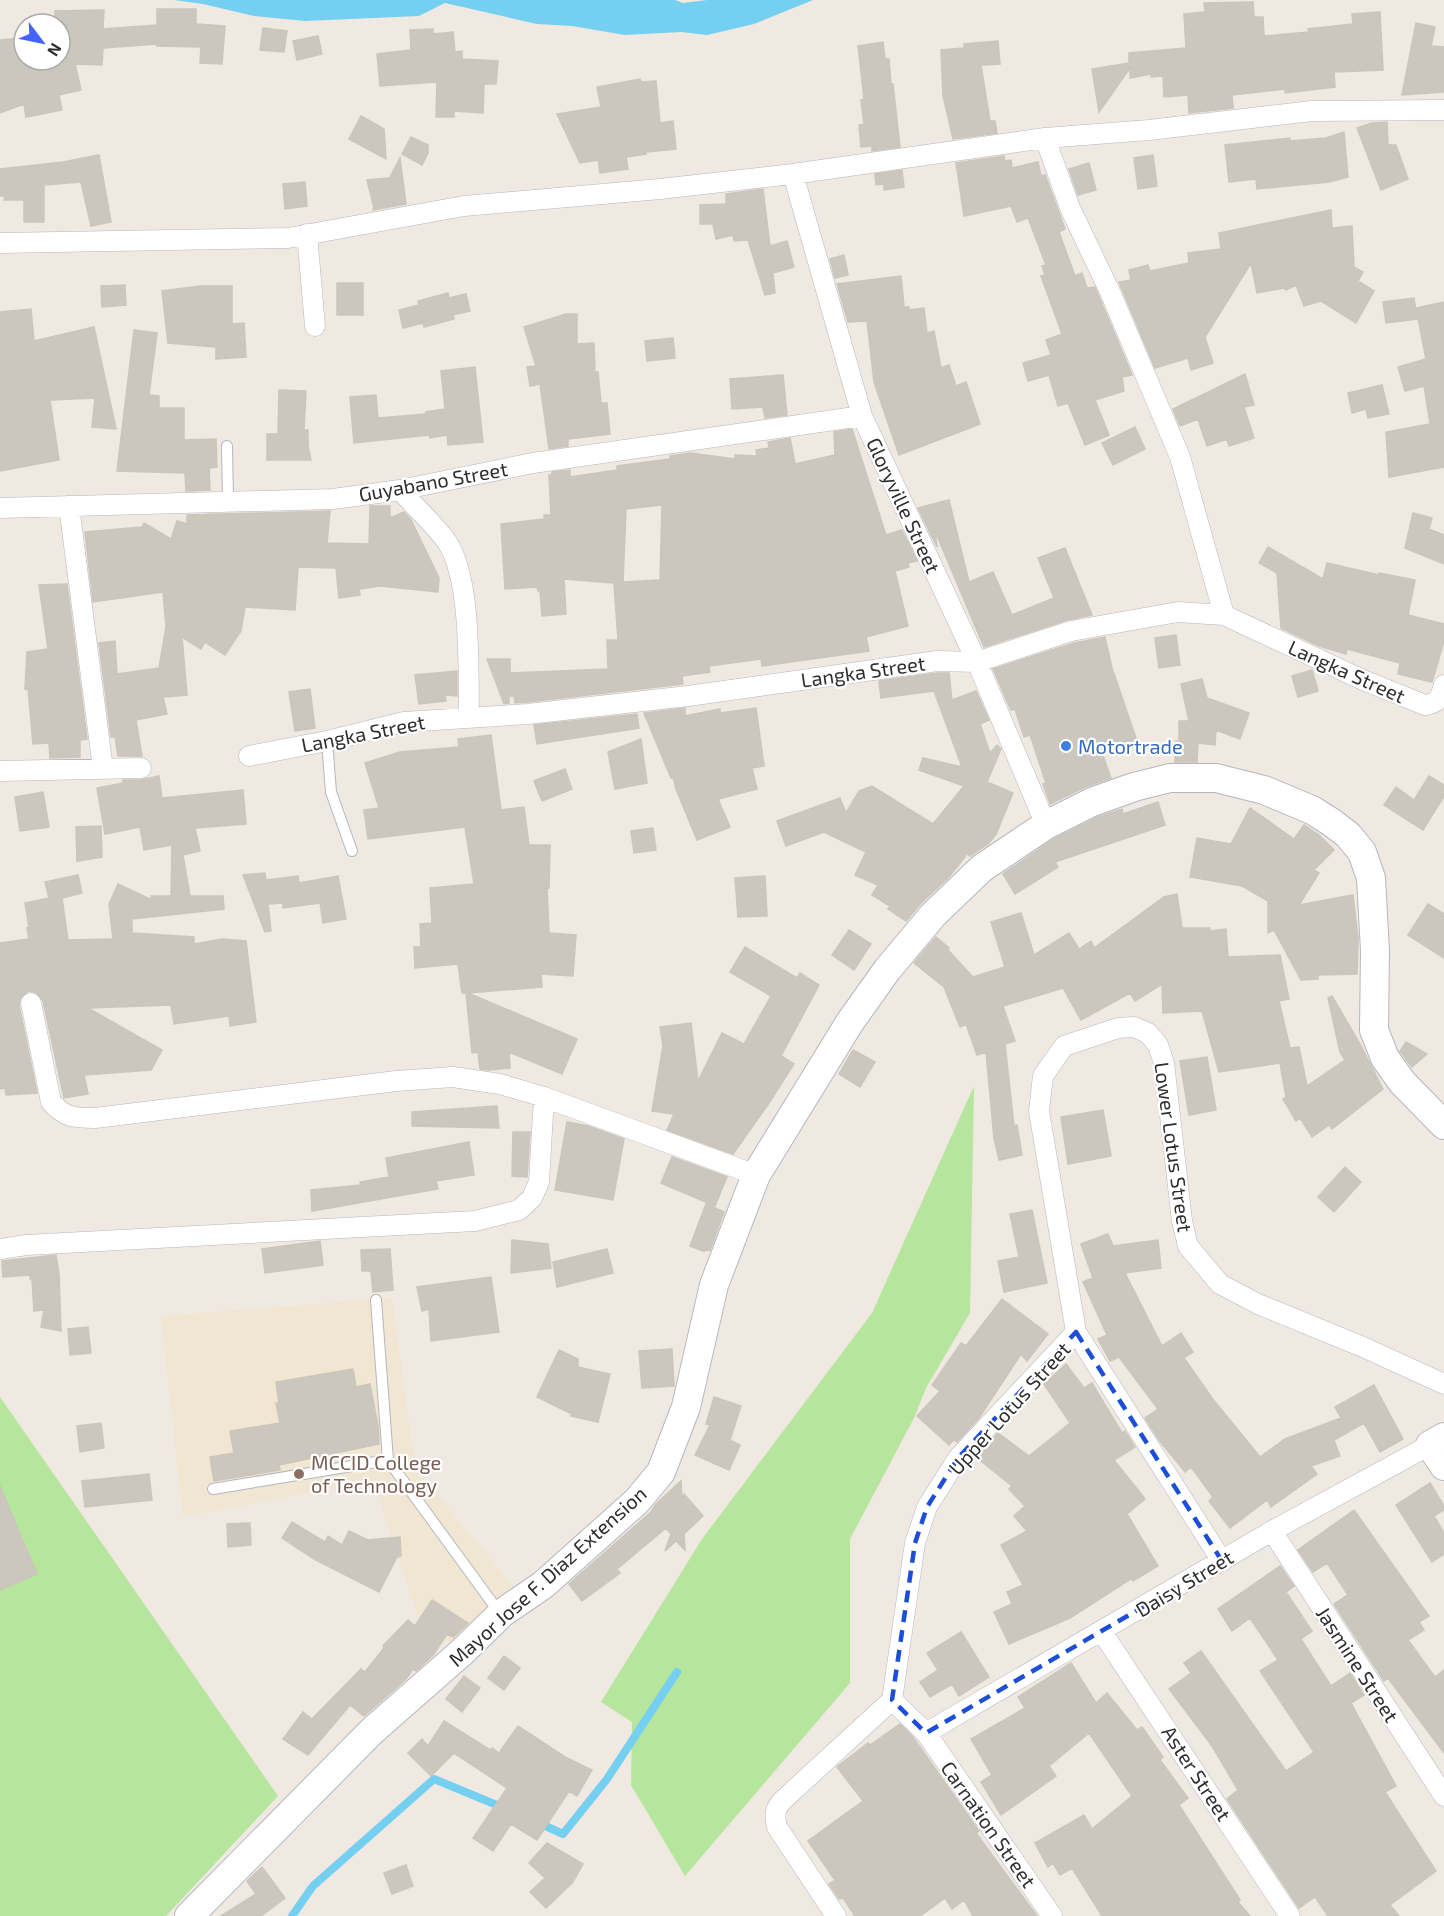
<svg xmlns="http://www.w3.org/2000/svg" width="1444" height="1916" viewBox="0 0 1444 1916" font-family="'Exo 2',sans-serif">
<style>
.education{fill:#f0e6d1}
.green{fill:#b6e59e}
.water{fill:#75cff0}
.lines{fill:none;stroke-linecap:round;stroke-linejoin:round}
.stream{stroke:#75cff0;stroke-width:8}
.building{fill:#cbc7bf;stroke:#cbc5ba;stroke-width:1.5;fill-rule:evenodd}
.lane-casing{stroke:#b4b7c1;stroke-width:12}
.street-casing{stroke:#b4b7c1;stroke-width:21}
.secondary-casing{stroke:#b4b7c1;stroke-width:30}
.lane{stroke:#fff;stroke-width:10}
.street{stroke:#fff;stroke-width:20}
.secondary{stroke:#fff;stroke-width:28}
.marked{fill:none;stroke:#1d4ed8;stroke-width:4.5;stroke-dasharray:12 8;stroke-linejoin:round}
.shop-dot{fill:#3f7fe0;stroke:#fff;stroke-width:2}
.education-dot{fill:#8d6e63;stroke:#fff;stroke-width:2}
.labels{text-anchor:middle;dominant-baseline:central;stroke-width:4.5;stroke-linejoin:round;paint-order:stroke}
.street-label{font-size:20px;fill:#2e2e2e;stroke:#fff}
.shop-label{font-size:20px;fill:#366cbe;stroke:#fff;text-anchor:start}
.education-label{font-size:20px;fill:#785e54;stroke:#fff;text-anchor:start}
</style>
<rect width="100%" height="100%" fill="#efe9e1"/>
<path class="education" d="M392,1298l23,170 108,130 -61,54 -44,-35 -45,-137 -190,37 -22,-201z"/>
<path class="green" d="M974,1086l-4,227 -44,75 -12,30 -64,121v144l-165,193 -54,-91 1,-63 -31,-20 101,-163 170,-226z
M0,1397l278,399 -112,120h-166z"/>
<path class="water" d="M174,0h501l8,3 24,-3h106l-59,24 -47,11 -26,-3 -56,3 -53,-9 -35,-2 -92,-21 -26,13 -114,5 -51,-5 -51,-12z"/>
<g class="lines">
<path class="stream" d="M537,1822l26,12 44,-55 70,-107
M292,1916l21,-30 121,-107 70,29"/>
</g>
<path class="building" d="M1253,2l1,15h9l1,19 45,-4 -1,-3 45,-5 -1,-10 28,-2 3,58 -49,2 1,15 -50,6v-4l-53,6 1,13 -44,5 -1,-18 -24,2 -1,-21 -12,1v-3l-21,4v-10l-31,44 -7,-43 37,-6v-10l57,-5 -2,-34 21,-2 -1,-9z
M157,9h39v15l29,2 -3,38 -22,-1 1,-16 -44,-1v-2l-54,4 -1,17 -27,-1 6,26 -22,5 3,15 -36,7 -2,-13 -24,9v-73l24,-2v22h36v-36h-5v-13l49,-1 -1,19 54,-4z
M1416,23l19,4 -4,19 13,1v45l-42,3z
M263,28l24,3 -3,21 -24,-2z
M433,29v5l20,-2 2,20 7,-1v8l36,2 -2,23h-12l-1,29 -29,-2v6h-18l1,-35 -57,4 -3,-32 34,-4 -1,-20z
M318,36l4,18 -25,6 -4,-19z
M998,41l2,23 -19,1 9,56h5l2,12 -44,6 -10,-43 -2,-46 23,-2v-4z
M883,42l2,17h4l2,25h2l7,63 -28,4v-5l-11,1 -2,-22 5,-1 -3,-24 3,-1 -6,-53z
M640,79l1,3 15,-1 4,42 13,-2 3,28 -30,3v2l-20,3 2,12 -28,4 -2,-13 -18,3 -23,-49 44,-7 -4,-20z
M361,116l23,13 2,30 -37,-20z
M1387,122l1,23h8l12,34 -27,11 -24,-62 15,-5z
M1344,132l4,45 -19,5 -72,7 -1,-10 -27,3 -4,-37 65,-7v3l36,-3z
M411,137l17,8v8l-6,12 -20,-11z
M99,155l12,67 -20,4 -10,-44 -37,3v37h-20v-22h-20l1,-4h-5v-27l63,-7z
M1153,155l4,31 -19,3 -4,-31z
M1004,156l1,5 6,-1 1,8 26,-6 3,14 4,-1 20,54 -6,3 16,44 7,-3 5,15 8,-1 37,88 -10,2 2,14 -29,9 14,35 -24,10 -17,-42 -10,3 -9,-31 -21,6 -5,-18 28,-8 -5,-15 16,-6 -21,-58 4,-1 -3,-9 4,-1 -18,-47 -11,4 -6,-16 -47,10 -8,-53z
M400,158l6,46 -33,6 1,-2 -7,-28 21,-2v3z
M1089,163l7,27 -18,5 -9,-26z
M902,170l2,17 -20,3v-6l-8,1 -1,-11z
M305,182l2,24 -22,3 -2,-25z
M763,189l7,57 17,-5 7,26 -21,6 2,20 -10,2 -17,-55 -14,1 -1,-6 -17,4 -3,-15h-13v-19l26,-1v-10z
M1331,210l1,18 20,-2 2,41 9,5 -5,9 16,10 -18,32 -35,-22 -17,5 -8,-21 -10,5 -2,-2 -27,5 -6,-30 -46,74 8,26 -22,7 -3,-12 -33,10 -36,-86 12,-2 -2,-10 19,-5 2,6 39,-8 -1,-10 33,-4 -2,-16z
M844,255l4,20 -13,3 -5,-19z
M901,276l3,31h5v3l15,-2 3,25 7,-2 7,37 8,-3 7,21 10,-4 14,42 -81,31 -25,-73 -7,-61 -19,1 -11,-38z
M337,283h26v32h-26z
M125,285l1,20 -24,2 -1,-21z
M201,286h31v38l12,-1 2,34 -30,2v-12l-48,-4 -6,-52z
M448,293l1,5 17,-4 4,17 -17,4 1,4 -30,8 -1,-4 -20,5 -4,-18 20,-5 -1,-4z
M1414,298l3,21 -31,4 -3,-21z
M1444,302v165l-55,10 -3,-45 44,-8 -6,-38 -19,5 -7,-24 28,-8 -10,-51z
M31,309l3,32 60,-14 22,102 -24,-2 3,-29 -45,2 9,60 -59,11v-159z
M566,314h11v30l17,-1 1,29h3l3,31h6l3,31 -42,5v7l-19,3 -9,-65 -10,2 -3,-19 9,-1 -12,-39z
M134,330l23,3 -8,62 10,1v12h25v32l32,-1 1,28 -8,1 1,22 -24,1 -1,-18 -68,-2z
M673,338l2,20 -28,3 -2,-20z
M475,367l8,75 -35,3 -1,-10 -17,3 -1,-3 -75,8 -4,-46 26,-2 2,23 48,-4v-2l19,-3 -4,-38z
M1245,374l9,31 -10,2 10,31 -25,8 -2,-7 -20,7 -9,-27 -18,7 -7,-17z
M783,375l4,40 -22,3 -2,-11 -31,2 -2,-30z
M1382,385l7,29 -21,4 -2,-9 -14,4 -4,-20z
M279,390l27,1 -2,39h4v16l3,14h-44v-26h11z
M1135,427l10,22 -32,16 -11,-22z
M852,429l34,106 16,-5 15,31 -9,2 1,4 -14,4 13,55 -42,11 3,14 -107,15 -1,-7 -52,7 1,6 -28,4 1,8 -156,18 -12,1 -1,-7h-5v7l-5,1 -17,-45h23v14l98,-4 -1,-29h11l-4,-57 -50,-4 2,35 -24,2 -2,-25h-2l-1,-4 -32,2 -4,-65 43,-5v-4h7l-2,-40h3v-3l18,-2v7l47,-7v-4l53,-7v-3l20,-3 45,6v-4l22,1 -1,-6 13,-2 -1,-6 22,-4 5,26 40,-9 -1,-23zM662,505l-2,75 -37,2 3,-73z
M949,500l20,82 24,-10 19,43 42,-17 -16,-40 27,-10 27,67 -25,5 -83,27 -49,-116 2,16 -19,-39z
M370,506h20v12l14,-6 7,8 28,58 -1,14 -58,-6 -21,3 1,6 -21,3 -3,-30 -38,-1 -3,43 -50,-3 -4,24 -16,24 -20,-13 -4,7 -19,-12 5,58 -24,2 4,17 -31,6 6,36h-24l-3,-19h-4l-12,-94 16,-2 2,33 42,-6 7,-41 -3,-35 -70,10 -8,-70 57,-5 2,-4 27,16 6,-18 10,3v-9l143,-4 -3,32 42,1z
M1413,513l19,5 -3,11 15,6v29l-39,-16z
M1268,547l55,32 4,-16 52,12v-2l36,7 -7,35 36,9v17l-12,41 -34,-8 2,-11 -53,-14 -1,5 -27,-8 -38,-18 -4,-55 -18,-10z
M67,584l20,155 -7,1v17l-30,1 -1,-15 -16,1 -5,-56 -3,1 2,-37 21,-3 -9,-64z
M1176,635l4,30 -21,3 -4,-30z
M1105,637l7,31 25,73 -35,12 9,25 -26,9 -35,17 -7,-20 3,-1 -16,-48 -6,2 -9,-28 -4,1 -18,-41 81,-26z
M1312,670l6,21 -20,6 -6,-21z
M457,671v25l-12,-1 1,6 -27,3 -4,-29z
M938,673h11l3,27 24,-9 13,29 -9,4 10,29 7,-8 4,4 -14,33 26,11 -17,41 -7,9 -19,13 -3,-2 -18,23 -28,26 -15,18 -18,-12 2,-3 -18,-11 6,-10 -23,-10 11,-23 -42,-20 -38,14 -9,-25 63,-23 6,15 13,-22 13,-5 61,38 31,-38 -45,-16 4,-12 39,9 -28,-76 -53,7 -2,-17z
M1202,679l5,19 42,15 -9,26 -24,-9 -1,15 -17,-2 -1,19h-22l1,-21h3v-20h10l-8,-37z
M310,689l5,39 -20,3 -6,-39z
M685,708v8l35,-7v4l36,-5 8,58 -12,2 5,21 -39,10 12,28 -33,13 -21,-51 -3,-12 -2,1 -27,-65z
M637,714l2,14 -102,16 -3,-19z
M491,735l10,75 23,-3 5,38h21l-1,43h-2l2,45 27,2 -3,41 -32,-2 1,13 -74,6 109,46 -15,35 -53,-22 1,16 -22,2 -8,-1 -2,-17 -6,1 -6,-60h-4l-4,-29 -43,4 -1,-21h7l-1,-23 12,-1 -2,-35 44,-4 -9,-57 -97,12 -4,-29 15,-2 -14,-45 35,-11 59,-5 -1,-8z
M641,739l6,44 -32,6 -7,-37z
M565,769l7,20 -30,12 -8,-20z
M159,776l3,22 81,-8 3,34 -51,4 5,23 -17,4 7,41h33l1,13 -92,10v14l62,4v7l29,-5 23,2 10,81 -26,4 -1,-10 -55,8 -3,-19 -83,3 74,42 -11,20 -67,5 4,19 -24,4 -21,-97 -8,-9 -7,-1 -8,8 -1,6 18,88 -31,2 -1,-7 -5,1v-146l29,-4 -2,-11 2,-1 -4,-24 24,-5 -4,-16 33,-7 4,18 -20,5 6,42 45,-1 -4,-35 9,-20 34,16 -1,-4h20l1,-51 -28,5 -4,-23 -35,7 -8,-46 26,-5v-3h18z
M1429,776l15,9v11l-21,34 -39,-25 12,-18 18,13z
M43,792l6,35 -29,4 -5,-34z
M1158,802l7,23 -110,37 3,5 -43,27 -12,-20 51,-35 44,-22 24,-8 1,5z
M1250,808l44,31 10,-14 15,10 15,15 -20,20 5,3 -20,32 54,-10 5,44 -1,35 -39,1v4l-17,1 -27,-50 -6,3v-32l-26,-15 -52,-9 7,-39 34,6z
M101,826l1,31 -25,4 -1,-34z
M653,828l3,22 -22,3 -3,-22z
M265,873l1,7 32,-4 1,7 39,-7 8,43 -23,4 -3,-20 -37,5v-5l-15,1 3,27 -6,1 -22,-57z
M765,876l2,40 -29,1 -3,-39z
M1177,894l5,34h28v3l16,-2 2,28 52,-2 9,44 -10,2 11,47 9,-1 8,39 38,-26 -5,-8 -12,-54 4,-2 28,48 23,45 -51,40 -3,-4 -17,12 -12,-19 -4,3 -13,-22 3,-2 -6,-34 -61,9 -17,-61 -39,2 -1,-29 -27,17 -5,-8 -49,27 -18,-32 -60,18 12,35 -10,3 9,82 3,-1 5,30 -23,5 -5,-22 -8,-86 -9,3 -11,-31 -6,3 -16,-40 -30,-24 22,-26 13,11 -1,2 25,27 32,-10 -14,-45 30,-9 13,42 35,-22 10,16 12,-8 3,7 70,-51z
M1428,904l16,10v44l-36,-23z
M849,930l22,14 -17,26 -22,-15z
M745,947l52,31 3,-5 19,12 -38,71 13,8 -27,42 -34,48 -66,-24 7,-16 -22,-3 11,-65 -3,-19 31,-4 7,58 24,-48 22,11 27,-48 -41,-24z
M1406,1042l21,12 -15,13 -12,-16z
M853,1050l22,12 -15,25 -21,-13z
M1207,1057l9,53 -27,5 -9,-54z
M497,1106l2,22 -87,-2v-14z
M1103,1110l8,46 -43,8 -7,-47z
M567,1122l21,4 36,13 -11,61 -58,-10z
M513,1132h17l-3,45 -15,-1z
M469,1142l5,33 -38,6 2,8 -126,22 -1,-21 50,-5 -1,-3 29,-5 -3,-19z
M672,1157l55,20 -12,29 -54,-23z
M1345,1167l16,15 -27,30 -16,-15z
M706,1204l18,8 -14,38 -7,1 -13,-5z
M1032,1210l15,73 -43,9 -6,-31 21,-4 -9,-43z
M1108,1234l5,12 45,-6 3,28 -36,5 37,73 19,-13 12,19 -9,6 28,40 48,59 25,-18 56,-21 -6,-11 39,-22 29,54 -23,13 -16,-29 -30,17 6,16 -29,10 6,8 -46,33 -4,-7 -37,28 -21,-27 4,-4 -22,-30 -6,5 -26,-32 -14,-22 13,-9 -39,-52 -9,4 -12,-22 9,-4 -24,-53 10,-4 -12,-34z
M512,1240l36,4 3,24 -40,5z
M320,1241l3,24 -58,8 -3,-24z
M390,1249l3,41 -20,2 -2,-21h-9l-1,-21z
M607,1249l6,24 -56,14 -4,-25z
M56,1255l3,19 2,57 -20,-4 3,-17 -10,1 -2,-32h-2v-4l-27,2 -1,-16z
M491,1277l8,55 -68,9 -2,-32 -7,2 -5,-24z
M1002,1299l46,35 -21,27 -6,-7 -42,64 -22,24 -3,-3 -5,6 -32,-29 23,-25 -8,-6 29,-42 5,3z
M88,1327l3,26 -21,2 -2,-26z
M672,1349l2,37 -32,2 -3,-37z
M559,1350l19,9v8l32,7 -12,48 -27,-6 1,-2 -35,-17z
M1066,1364l18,24 8,-5 30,50 3,-2 10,16 -21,13 31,39 -18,15 31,52 -25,15 -1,-3 -62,40 -61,26 -15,-32 18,-8 -5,-12 16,-7 -22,-40 26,-14 -13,-15 11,-10 -16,-17 3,-3 -36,-29 22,-24 31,23 41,-33 -26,-39z
M353,1369l3,18 14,-3 8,42 1,18 -100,21 1,5 -66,11 -4,-24 24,-4 -4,-22 50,-8 -4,-20h3l-3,-21z
M714,1397l27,9 -11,34 10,5 -11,25 -34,-15 15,-30 -4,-1z
M101,1423l3,25 -24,4 -3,-26z
M149,1474l3,26 -67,7 -3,-26z
M681,1481l1,18 2,-5 19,22 -19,18 1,16 -9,-9 -11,10 6,-17 -5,-6 -49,41 3,4 -38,28 -13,-17 82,-72 5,-8z
M1430,1483l14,23v4l-10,6 10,17v21l-12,8 -36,-57z
M0,1486l37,88 -37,16z
M1354,1510l75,106 -10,6 5,8 -16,10 27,37 9,-7v83l-56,-75 -4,3 -50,-77 14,-9 -21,-32 -14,9 -15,-22z
M292,1522l33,20 3,-6 14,9 7,-14 19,9 32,-3 1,19 -4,1 -18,35 -65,-33 -32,-21z
M250,1523l1,22 -23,2 -1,-23z
M1280,1566l14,20 -8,6 26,39 -11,8 30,47 19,-13 14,22 -13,8 45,83 -11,6 51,79 -46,34 9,11h-71l-13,-19 -16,11 -72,-109 11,-9 -26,-44 -43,-57 22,-16 -7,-10 17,-12 85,120 28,-19 -54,-81 18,-11 -28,-42 -18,13 -14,-22z
M432,1600l36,23 -15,14 -6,-3 -13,20 -18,17 -3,-2 -7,10 -42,37 -14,-11 -42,50 -25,-16 20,-27 9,7 49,-50 4,3 19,-24 -1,-2 25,-26 7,6z
M961,1632l28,45 -30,19 -7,-12 -22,13 -10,-15 18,-12 -11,-17z
M504,1656l16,12 -16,22 -16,-12z
M1071,1663l25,40 11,-10 30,37 5,-3 21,30 -3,3 28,38 -9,7 61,95 -2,2 12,14h-148l-30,-48 -12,7 -7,-12 -5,4 -13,-24 49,-28 8,14 40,-33 -43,-63 -40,33 7,10 -55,39 -20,-33 11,-7 -21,-36 54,-31 -7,-11z
M464,1676l16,12 -18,24 -16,-13z
M444,1721l46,29 2,-2 7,5 19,-27 47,31 27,13 -15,26 -8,-5 -32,49 -26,-16 -18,27 -20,-13 34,-50 -53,-35 -23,23 -23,-23 14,-14 6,7z
M900,1724l13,13 66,94 -3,2 61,83h-64l-9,-16 -12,9 -7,-11 -25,18h-65l-12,-18 -4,1 -10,-15 6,-4 -27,-39 55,-40 -26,-34 31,-24 2,2z
M547,1843l36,21 -10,18 -27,26 -16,-16 15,-14 -16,-15z
M406,1865l7,21 -21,8 -8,-21z
M262,1867l23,31 -24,18h-40l35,-22 -9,-13z"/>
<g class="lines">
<g class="lane-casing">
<path id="lane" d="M227,446l1,56
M327,741l4,51 21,59
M376,1300l12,160 108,148 5,5
M213,1489l175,-29"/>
</g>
<g class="street-casing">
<path id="street" d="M793,174l69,242 115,246 69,163
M307,234l8,92
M0,243l288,-5 176,-32 196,-17 133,-15 252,-36
M400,490c15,17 34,34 47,52 25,38 21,128 22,174
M69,506l34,263
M0,508l333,-9 67,-9 133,-27 329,-47
M1224,615l-44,-158 -69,-163 -41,-86 -25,-70 104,-8 163,-19 132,-1
M249,756l78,-15 77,-19 124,-8 160,-18 249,-35 40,1 94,-31 107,-19 46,3 139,65 62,25c14,-2 15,-7 19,-20
M0,771l141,-3
M31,1003l20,99c14,16 24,16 44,16l301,-37 57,-4 47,7 44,13 212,78
M0,1249l26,-4 449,-24 44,-11 13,-12 7,-16 5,-85
M1272,1531l172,265
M1222,1561l-146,-229 -37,-221 4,-35 21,-30 54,-18 16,-1 14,6 10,12 6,18 18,158 6,25 32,38 38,20 105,43 81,37
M1102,1632l188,284
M926,1733l346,-202 158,-86
M836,1916l-59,-89c-3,-12 -2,-19 6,-27l109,-100
M1052,1916l-126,-183 -34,-33 23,-157 12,-36 31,-49 118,-126"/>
</g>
<g class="secondary-casing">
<path id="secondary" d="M1444,1437l-14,8 14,21
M189,1916l183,-185 90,-79 40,-39 41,-28 94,-84 24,-29 25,-65 28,-122 42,-110 94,-153 37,-52 46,-55 49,-47 64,-43 46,-23 42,-15 36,-9h46l48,12 48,20 19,12 17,13 14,17 9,26 4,73 -1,79 11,28 17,24 42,43"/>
</g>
<use href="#lane" class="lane"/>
<use href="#street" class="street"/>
<use href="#secondary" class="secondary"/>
</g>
<path class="marked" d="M1076,1332l146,229 -296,172 -34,-33 23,-157 12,-36 31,-49z"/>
<circle class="shop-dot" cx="1066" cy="746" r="6"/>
<circle class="education-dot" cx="299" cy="1474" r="6"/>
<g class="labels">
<g class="street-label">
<text transform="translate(433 481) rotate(-10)">Guyabano Street</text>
<text transform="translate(904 505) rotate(65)">Gloryville Street</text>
<text transform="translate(863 671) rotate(-8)">Langka Street</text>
<text transform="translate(1347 671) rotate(24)">Langka Street</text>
<text transform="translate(363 733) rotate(-11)">Langka Street</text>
<text transform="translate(1174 1147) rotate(82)">Lower Lotus Street</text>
<text transform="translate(1009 1408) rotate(-48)">Upper Lotus Street</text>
<text transform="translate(547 1576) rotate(-42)">Mayor Jose F. Diaz Extension</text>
<text transform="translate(1184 1583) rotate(-31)">Daisy Street</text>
<text transform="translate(1358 1664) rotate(57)">Jasmine Street</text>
<text transform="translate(1197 1773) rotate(57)">Aster Street</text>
<text transform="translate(989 1824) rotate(55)">Carnation Street</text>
</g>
<g class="shop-label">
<text x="1078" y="746">Motortrade</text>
</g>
<g class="education-label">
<text x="311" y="1462">MCCID College<tspan x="311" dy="23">of Technology</tspan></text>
</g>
</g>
<g transform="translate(42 42) rotate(122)"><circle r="28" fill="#ffffff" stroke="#ababab" stroke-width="1.5"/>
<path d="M0-4.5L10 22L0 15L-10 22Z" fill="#4264fb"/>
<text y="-9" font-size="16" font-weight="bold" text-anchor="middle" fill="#2e2e2e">N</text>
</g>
</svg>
